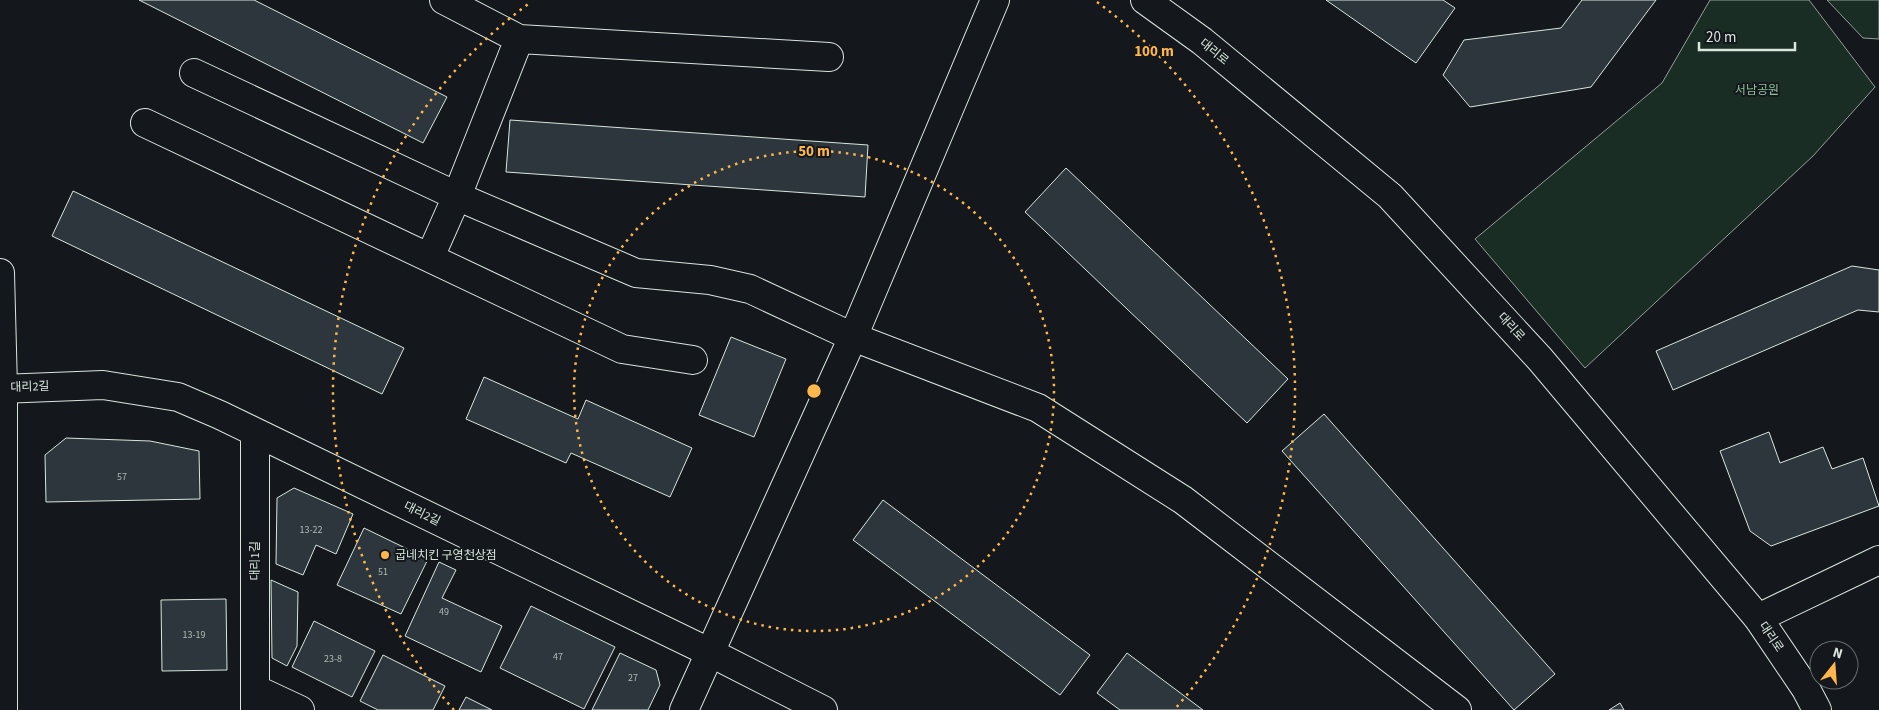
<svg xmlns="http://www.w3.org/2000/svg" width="1879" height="710" viewBox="0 0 1879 710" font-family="'Source Sans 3','Noto Sans KR',sans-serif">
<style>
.green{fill:#1a2d24;stroke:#939e99}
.building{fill:#2c363c;stroke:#d8e6dc}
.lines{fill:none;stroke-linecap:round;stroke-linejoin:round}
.minor-casing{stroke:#d8e6dc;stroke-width:30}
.major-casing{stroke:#d8e6dc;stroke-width:30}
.minor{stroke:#14181c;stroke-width:28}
.major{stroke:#14181c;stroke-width:28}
.ring{fill:none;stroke:#ffb74d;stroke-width:2.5;stroke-dasharray:2.5 5}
.poi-dot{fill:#ffb74d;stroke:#14181c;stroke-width:2}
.labels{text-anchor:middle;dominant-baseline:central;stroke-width:4;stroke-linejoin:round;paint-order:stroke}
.number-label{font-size:10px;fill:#adbab4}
.street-label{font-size:12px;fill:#d8e6dc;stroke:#14181c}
.park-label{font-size:12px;fill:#8ac095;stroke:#14181c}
.poi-label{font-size:12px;fill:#d8e6dc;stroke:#14181c;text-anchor:start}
.centre{fill:#ffb74d;stroke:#14181c;stroke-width:2.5}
.ring-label{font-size:15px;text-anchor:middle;font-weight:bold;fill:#ffb74d;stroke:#14181c;stroke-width:4;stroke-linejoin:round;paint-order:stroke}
</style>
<rect width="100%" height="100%" fill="#14181c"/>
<path class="green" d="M1710,0h99l66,87 -62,69 -228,212 -110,-129 187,-156z
M1827,0h52v39l-16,-1z"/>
<path class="building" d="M139,0h115l193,97 -24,46z
M1326,0h117l12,8 -39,55z
M1582,0h74l-65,87 -121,20 -27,-32 21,-35 97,-12z
M510,120l358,25 -3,52 -359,-25z
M1066,168l222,211 -41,44 -222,-211z
M73,191l331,157 -22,46 -330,-158z
M1852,266l27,4v42l-21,-2 -185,80 -17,-39z
M731,337l55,22 -32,78 -55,-22z
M484,377l94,42 8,-19 106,48 -22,49 -99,-44 -5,10 -100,-44z
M1324,414l231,260 -41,36 -232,-259z
M1769,432l11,31 43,-16 9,22 31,-11 16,48 -108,40 -21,-15 -30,-80z
M66,438l84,3 49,10 1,48 -154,3 -1,-47z
M294,488l59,26 -17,40 -20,-9 -13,30 -27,-11 1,-66z
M883,500l207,155 -30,40 -207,-155z
M364,528l64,31 -27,55 -64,-29z
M439,562l17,8 -14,28 60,28 -21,46 -76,-36z
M271,580l27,12 -1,54 -10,20 -15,-8z
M226,599l1,71 -65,1 -1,-71z
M531,606l84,41 -31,62 -84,-41z
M314,621l61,30 -23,46 -60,-30z
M620,653l36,17 4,15 -12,25h-56z
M1127,653l76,57h-83l-23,-17z
M383,655l62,31 -12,24h-55l-18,-9z
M466,697l26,13h-33z
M1620,703l4,7h-15z"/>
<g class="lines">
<g class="minor-casing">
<path id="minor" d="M444,0l75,39 310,18
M194,73l267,125 175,75 74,7 40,9 103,48 185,71 145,92 274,210
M145,123l477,226 71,11
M430,257l27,-61 62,-157
M0,389l103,-4 75,12 42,18 491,238 112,57
M255,433v277
M1758,618l121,-58
M255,689l45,21
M684,710l169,-373 142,-337"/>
</g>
<g class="major-casing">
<path id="major" d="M1145,0l57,41 188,155 150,163 218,259 48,71 11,21
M0,273l3,115v322"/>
</g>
<use href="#minor" class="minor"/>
<use href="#major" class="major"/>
</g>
<g class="ring">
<circle cx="814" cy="391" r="240"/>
<path d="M454 710A481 481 0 0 1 531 2M1097 2A481 481 0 0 1 1174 710"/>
</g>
<circle class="poi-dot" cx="385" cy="555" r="5"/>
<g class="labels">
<g class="number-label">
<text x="122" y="477">57</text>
<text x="311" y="530">13-22</text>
<text x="383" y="572">51</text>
<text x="444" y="612">49</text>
<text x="194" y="635">13-19</text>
<text x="558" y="657">47</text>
<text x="333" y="659">23-8</text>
<text x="633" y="678">27</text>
</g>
<g class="street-label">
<text transform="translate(1214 52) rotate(39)">대리로</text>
<text transform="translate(1511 327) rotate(47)">대리로</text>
<text transform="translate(30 387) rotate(-2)">대리2길</text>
<text transform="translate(422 514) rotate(26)">대리2길</text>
<text transform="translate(255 561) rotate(-90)">대리1길</text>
<text transform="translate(1771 637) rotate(56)">대리로</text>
</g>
<g class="park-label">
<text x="1757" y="90">서남공원</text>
</g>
<g class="poi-label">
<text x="395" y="555">굽네치킨 구영천상점</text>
</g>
</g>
<circle cx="814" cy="391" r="8" class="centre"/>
<g class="ring-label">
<text x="1154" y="56">100 m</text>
<text x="814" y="156">50 m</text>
</g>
<g transform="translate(1834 665) rotate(17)"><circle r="24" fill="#14181c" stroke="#626a69"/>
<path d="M0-4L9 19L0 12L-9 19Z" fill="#ffb74d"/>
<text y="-8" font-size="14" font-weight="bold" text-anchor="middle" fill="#d8e6dc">N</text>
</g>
<path d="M1699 42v8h96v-8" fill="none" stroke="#d8e6dc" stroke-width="2.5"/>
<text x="1706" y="42" font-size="15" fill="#d8e6dc" stroke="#14181c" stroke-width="4" paint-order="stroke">20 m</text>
</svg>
